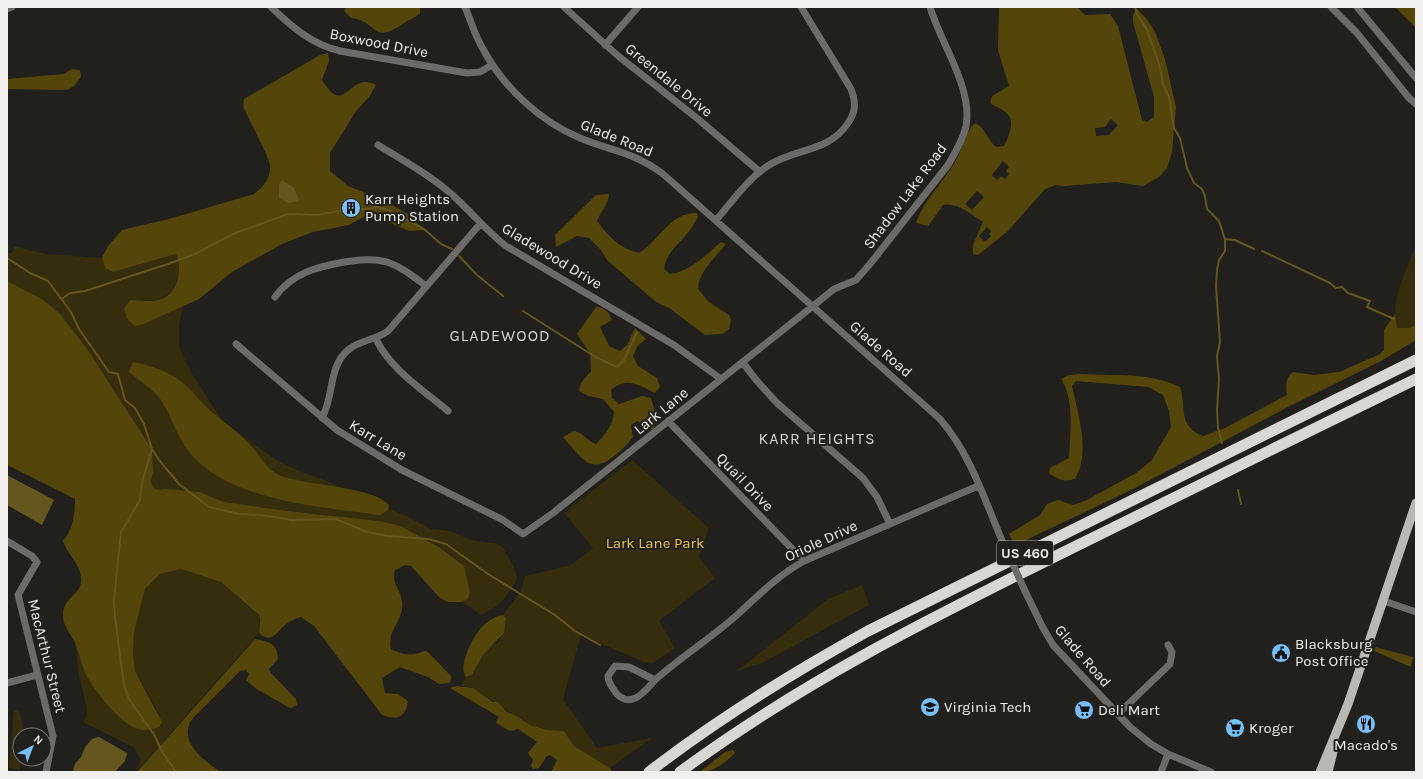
<svg xmlns="http://www.w3.org/2000/svg" width="1423" height="779" viewBox="0 0 1423 779" font-family="Karla,sans-serif">
<style>
.green{fill:#362d0d}
.forest{fill:#54450b;fill-rule:evenodd}
.water{fill:#65551f}
.lines{fill:none;stroke-linecap:round;stroke-linejoin:round}
.stream{stroke:#65551f;stroke-width:2}
.minor{stroke:#6c6b6a;stroke-width:7}
.major{stroke:#b9b8b5;stroke-width:9}
.highway{stroke:#d8d7d3;stroke-width:11}
.minor-bridge{stroke:#6c6b6a;stroke-width:7}
.labels{text-anchor:middle;dominant-baseline:central;stroke-width:4;stroke-linejoin:round;paint-order:stroke}
.shield{fill:#21201d;stroke:#b2b1af;stroke-width:1}
.shield-label{font-size:14px;font-weight:bold;fill:#f0efed}
.street-label{font-size:15px;fill:#f0efed;stroke:#21201d}
.poi-label{font-size:15px;fill:#f0efed;stroke:#21201d;text-anchor:start}
.park-label{font-size:15px;fill:#eec83b;stroke:#21201d}
.neighbourhood-label{font-size:16px;letter-spacing:1px;fill:#d5d4d0;stroke:#21201d}
</style>
<rect width="100%" height="100%" fill="#21201d"/>
<path class="green" d="M1416,245v80l-6,3h-13c-8,-27 10,-58 19,-83z
M13,246l33,8 56,4 3,10 8,4 63,-18 4,11 -1,11 -7,15 -13,9h-29l-6,10 3,9 8,6 9,-1 39,-18 -4,19v22l13,27 32,49 54,38 26,12 20,7 82,36 25,13 19,2 21,9 27,4 5,4 11,19 3,10 -1,4 -11,17 -8,8 -16,9 -19,-13 6,-3 2,-7 -6,-26 -25,-20 -38,-20 -21,-5 -85,-9 -71,-10 -24,-10 -41,-2 -6,-2 -2,-7 2,-9 -8,-34 -57,-88 -46,-51 -35,-18v-28h5l2,-4z
M632,460l77,68 -10,29 16,21 -56,43 16,27 -22,15 -9,-1 -63,-27 -18,64 34,49 55,-10 -42,30 -36,-22 -10,-15 -17,-1 -17,-5 -57,-37 -12,-2 5,-9c10,0 10,-11 15,-18 6,-10 14,-13 19,-20 4,-6 6,-14 6,-21l-3,-3 18,-24 4,-15 46,-11 22,-17 -29,-35z
M181,569l40,13 38,34v17l-123,139 5,-13 -8,-12 -50,-25 4,-7v-5l-8,-35 -4,-32 14,36 71,36 -25,-44 -2,-18 1,-21 11,-43 15,-15z
M862,585l7,20 -107,58 -25,8 91,-72z
M14,710h5l6,25h-5l1,24 -1,11 -11,-2z"/>
<path class="forest" d="M346,7h74v6c-6,6 -12,7 -19,12 -29,20 -24,-5 -50,-7l-7,-7z
M999,7h78l8,8 25,-1 8,12 24,94 5,2 7,-5v-20l-21,-75v-6l3,-8 11,11 8,13 10,27 11,48 -4,45 -5,16 -8,9 -16,9 -27,-4 -52,4 -8,-1 -11,4 -37,42 -30,24 -5,-1v-9l10,-23c-13,-8 -25,-20 -40,-17l-15,21 -12,-3c7,-22 28,-41 40,-63 6,-11 9,-23 15,-33l4,-4c10,4 13,18 21,24l8,-1c5,-10 13,-27 0,-35 -5,-4 -9,-4 -14,-8l2,-7 17,-10 -11,-36zM1111,119l7,6 -9,10 -13,1 -1,-8 10,-1zM1003,161l6,6 -3,4 3,3 -4,5 -4,-3 -4,4 -5,-5zM977,191l7,6 -12,13 -7,-6zM987,227l4,4 -2,3 2,2 -6,6 -6,-6z
M1395,7h21v21z
M328,53l1,8 -7,19c23,39 27,-10 54,5l-7,12 -13,14 -26,42v18l18,15 35,14 25,14 16,16 -15,1 -40,-17 -20,11 -36,7 -29,11 -52,29 -33,27 -55,25 -9,2 -8,-7 -3,-10 6,-9c9,0 20,2 28,0 20,-4 25,-31 18,-46l-63,18 -8,-4 -3,-10 6,-12 14,-16 47,-11 85,-25c9,-7 17,-16 16,-28 -1,-10 -22,-48 -27,-60l1,-7 76,-44z
M72,69l8,1 1,7 -7,9 -7,4 -60,-1v-10l57,-5z
M609,194c-1,11 -8,17 -12,27 12,16 22,27 42,32 21,-13 31,-41 58,-40l1,4c-4,6 -7,13 -12,18 -10,12 -19,17 -22,34l6,5c20,-2 37,-20 51,-32l5,2c-11,14 -27,27 -28,45l11,13 20,13 2,5 -2,9 -7,5 -17,1 -36,-27 -13,-6 -49,-42 -6,-10 -12,-12 -12,-2 -21,11 -1,-12 41,-40z
M7,281l35,18 18,15 28,36 64,99 1,23 -2,9 2,7 6,2 6,-1 35,3 24,10 71,10 85,9 21,5 38,21 25,19 6,26 -2,7 -6,3h-15l-8,-5 -28,-31 -6,-1 -10,5c-4,14 6,19 7,32 3,17 -16,28 -11,47 11,6 21,8 32,2h4l24,25v5l-2,2 -10,1 -11,-7 -28,-10 -18,11 3,15 13,1 10,7c-3,18 -11,19 -26,14l-68,-89 -13,-9c-7,2 -12,4 -17,9 -9,8 -13,18 -25,7l1,-12 -1,-6 -38,-33 -40,-13 -21,5 -15,15 -11,43 -1,21 2,18 27,51 -3,5c-4,1 -10,3 -15,3 -19,0 -45,-34 -55,-50 -7,-11 -9,-25 -14,-37 -4,-9 -12,-17 -12,-27 0,-19 17,-21 18,-34 2,-16 -13,-26 -18,-41 10,-12 12,-26 12,-42l-68,-34z
M596,307c8,0 13,5 16,13l-12,7 9,19 11,5 7,-6 8,-17 11,11 -8,6 -5,11 5,10 19,12 3,9 -5,6c-17,-8 -28,-17 -44,-3l1,8 7,6 23,-8 9,2 6,21 -4,11 -16,-9 -6,4 2,12c-9,11 -30,35 -46,25 -9,-6 -17,-17 -24,-25l11,-6c11,3 12,9 22,13 9,-9 17,-19 18,-32l-11,-13 -15,-3 -9,-5 2,-8 10,-12 -1,-17 -13,-20z
M1395,314l2,14h12l7,-3v15l-35,21 -93,46 -155,82 -111,53 -10,-2 -3,-6 31,-19 7,-11 11,-4 15,5 12,-4 51,-28 16,-13 19,-33 -2,-16 -6,-16 -15,-8 -72,-6 -4,5c6,29 19,65 3,93 -11,3 -17,1 -26,-6l1,-5 19,-10c1,-23 6,-59 -8,-79l8,-4 12,-1c33,2 69,-2 99,13 7,22 -3,38 23,49l22,-8 62,-33c-1,-9 -2,-17 6,-23l21,3 25,-3 41,-18 4,-4v-20z
M133,362c18,4 36,9 50,21 11,9 19,21 30,30 13,11 28,21 39,34 9,10 14,22 27,28 26,11 94,11 110,30l-1,5 -8,5c-58,-8 -151,-14 -190,-62 -13,-15 -18,-36 -29,-53 -8,-11 -22,-20 -32,-28z
M503,615l3,3 -2,15 -21,22 -11,20 -6,2c-9,-11 8,-43 18,-52 5,-5 12,-9 19,-10z
M255,639c15,3 22,4 23,20l-9,10 2,4 25,26 1,6 -6,3 -3,-1 -33,-19 -9,-8 3,-6 -3,-4 -6,1 -47,47c-17,22 11,43 28,54h-84z
M1375,647l38,10 -2,10 -37,-16z
M455,686l18,2 20,14h5l9,10 8,3 15,10 17,5 17,1 10,15 36,22 2,4h-61l6,-12 -7,-5 -3,1 -8,12 -6,1 -2,-3 2,-6 -5,-7 9,-11 -19,-13 -8,2 -14,-8 3,-6 -49,-29z
M733,750l2,3c-10,10 -21,19 -35,19l25,-20z"/>
<path class="water" d="M282,180l12,8 5,12 -3,2 -8,1 -9,-5v-14z
M7,475l47,25 -12,25 -35,-20z
M99,737l28,16 -2,8 -10,11h-42c2,-13 5,-9 9,-17 3,-8 7,-17 17,-18z"/>
<g class="lines">
<path class="stream" d="M1135,7l2,7 10,16 12,34 4,20 6,13 5,31 6,10 7,30 7,15 8,6 3,7 2,13 12,12 6,18v12l-6,9 -2,10 -1,16 4,56 -3,14 2,23 -2,31 1,18 4,15
M1225,239l10,1 19,9
M1262,251l68,32 6,5 6,-1 6,6 22,8 -3,6 27,12
M459,256l18,19 26,21
M7,258l23,15 18,8 23,31 8,17 30,43 9,2 7,26 10,8 9,16 8,25 7,11 20,24 30,23 30,7 22,1 31,5 44,-1 31,13 20,4 41,3 18,5 42,30 67,41 20,16 25,14
M62,299l8,-6 15,-2 83,-27 27,-10 38,-20 55,-20 30,1 30,-6h22l6,-2 10,2 38,20 17,15 11,5
M523,311l74,47 20,9 7,-7 13,-28
M152,449l-10,33 -2,18 -19,32 -7,68 1,18 9,67 5,14 26,37 6,14 15,22
M1238,490l3,14"/>
<path class="minor" d="M271,7c21,20 40,37 69,44l127,22 13,-1 12,-7
M465,7c6,14 10,29 18,42 20,38 58,73 97,89 31,13 54,14 83,36l277,245c32,37 45,83 64,126
M564,7l53,48 81,64 62,53
M1331,7l26,26 52,65 7,6
M1357,7l59,71
M7,9l5,-2
M605,45l33,-38
M378,145c24,15 51,29 72,48 20,17 35,37 56,53l168,99 47,34
M716,220c16,-18 31,-40 50,-53 27,-19 63,-14 82,-44 8,-11 8,-21 3,-34l-50,-82
M275,297c17,-24 42,-30 69,-35 15,-2 28,-4 43,0 15,5 27,15 39,24
M376,339c14,30 47,51 72,72
M236,344l101,86 65,40 101,50 20,14 30,-21 260,-207 21,-17 22,-9 14,-16 78,-99c7,-12 15,-25 18,-39 7,-38 -25,-82 -36,-119
M743,363l14,18 20,22 86,75 14,19 13,27
M322,418c12,-21 6,-51 26,-68 12,-10 28,-10 40,-19l92,-107
M668,421l136,140
M7,541l25,15 5,6 -19,33 35,141 -7,36
M1025,591l17,35 11,19 77,82 21,17 17,10 43,18
M1384,601l32,11
M655,680c-10,11 -24,30 -39,13 -4,-6 -8,-10 -8,-17l7,-10 14,1 26,13c26,-23 56,-42 82,-65 22,-20 40,-39 67,-54l174,-75
M7,683l30,-8
M1118,714l52,-50 2,-12 -4,-7
M1161,772l7,-18"/>
<path class="major" d="M1320,772l28,-68 68,-201
M1328,772l6,-24"/>
<path class="highway" d="M649,772c69,-53 143,-99 219,-141l548,-271
M680,772c119,-88 243,-150 374,-215 121,-60 241,-119 362,-178"/>
<path class="minor-bridge" d="M1004,545l21,46"/>
</g>
<defs>
<g id="building-disc" transform="scale(1)"><circle r="9.5" fill="#77bff7" stroke="#21201d"/><path d="M-4-6H4V6H1V3H-1V6H-4ZM-2.5-4.3h1.7v1.8h-1.7ZM.8-4.3h1.7v1.8H.8ZM-2.5-1h1.7V.8h-1.7ZM.8-1h1.7V.8H.8Z" fill="#111"/></g>
<g id="civic-disc" transform="scale(1)"><circle r="9.5" fill="#77bff7" stroke="#21201d"/><path d="M-.6-6.5H3V-4.5H.6V-3L4-1V1h2V6H-6V1h2V-1L-.6-3ZM-1.2 2.5V6h2.4V2.5Z" fill="#111"/></g>
<g id="university-disc" transform="scale(1)"><circle r="9.5" fill="#77bff7" stroke="#21201d"/><path d="M0-5L7-2L0 1L-7-2ZM-4 1L0 2.5L4 1V4Q0 6-4 4Z" fill="#111"/></g>
<g id="supermarket-disc" transform="scale(1)"><circle r="9.5" fill="#77bff7" stroke="#21201d"/><path d="M-6-5.5h2.5l.6 2H6L4.5 2H-2.5L-4.4-4H-6ZM-1.5 3.2a1.3 1.3 0 1 0 .1 0ZM3 3.2a1.3 1.3 0 1 0 .1 0Z" fill="#111"/></g>
<g id="restaurant-disc" transform="scale(1)"><circle r="9.5" fill="#77bff7" stroke="#21201d"/><path d="M-5-6h1v4h1v-4h1v4h1v-4h1v5L-1.5 .5V6h-2V.5L-5-1ZM5-6V6H3V1.5H1.5Q1.5-4 5-6Z" fill="#111"/></g>
</defs>
<g fill-rule="evenodd">
<use href="#building-disc" x="351" y="208"/>
<use href="#civic-disc" x="1281" y="653"/>
<use href="#university-disc" x="930" y="707"/>
<use href="#supermarket-disc" x="1084" y="710"/>
<use href="#restaurant-disc" x="1366" y="724"/>
<use href="#supermarket-disc" x="1235" y="728"/>
</g>
<g class="labels">
<rect class="shield" x="997" y="541" width="56" height="24" rx="3"/>
<g class="shield-label">
<text x="1025" y="553">US 460</text>
</g>
<g class="street-label">
<text transform="translate(379 43) rotate(11)">Boxwood Drive</text>
<text transform="translate(669 80) rotate(39)">Greendale Drive</text>
<text transform="translate(617 138) rotate(22)">Glade Road</text>
<text transform="translate(905 196) rotate(-53)">Shadow Lake Road</text>
<text transform="translate(552 256) rotate(31)">Gladewood Drive</text>
<text transform="translate(881 349) rotate(41)">Glade Road</text>
<text transform="translate(661 411) rotate(-39)">Lark Lane</text>
<text transform="translate(378 440) rotate(31)">Karr Lane</text>
<text transform="translate(745 482) rotate(46)">Quail Drive</text>
<text transform="translate(821 541) rotate(-25)">Oriole Drive</text>
<text transform="translate(47 656) rotate(76)">MacArthur Street</text>
<text transform="translate(1083 656) rotate(49)">Glade Road</text>
</g>
<g class="poi-label">
<text x="365" y="199">Karr Heights<tspan x="365" dy="17">Pump Station</tspan></text>
<text x="1295" y="644">Blacksburg<tspan x="1295" dy="17">Post Office</tspan></text>
<text x="944" y="707">Virginia Tech</text>
<text x="1098" y="710">Deli Mart</text>
<text x="1249" y="728">Kroger</text>
<text x="1366" y="745" text-anchor="middle">Macado's</text>
</g>
<g class="park-label">
<text x="655" y="543">Lark Lane Park</text>
</g>
<g class="neighbourhood-label">
<text x="500" y="335">GLADEWOOD</text>
<text x="817" y="438">KARR HEIGHTS</text>
</g>
</g>
<rect width="1423" height="779" fill="none" stroke="#f0efed" stroke-width="16"/>
<g transform="translate(32 747) rotate(42)"><circle r="19" fill="#21201d" stroke="#747370"/>
<path d="M0-3L7 15L0 10L-7 15Z" fill="#77bff7"/>
<text y="-6" font-size="11" font-weight="bold" text-anchor="middle" fill="#f0efed">N</text>
</g>
</svg>
